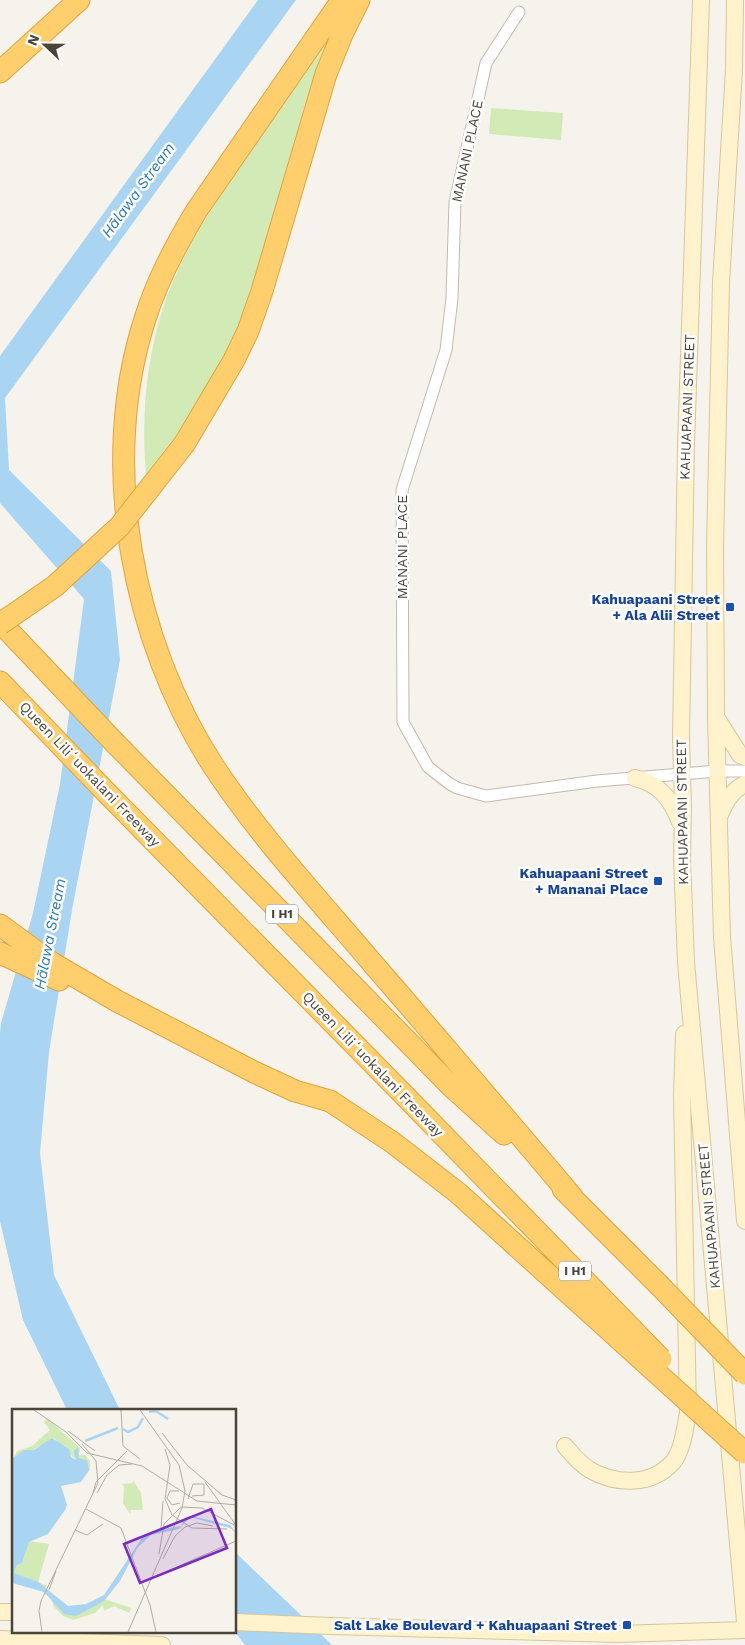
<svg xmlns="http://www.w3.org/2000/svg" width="745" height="1645" viewBox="0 0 745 1645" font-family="'Work Sans',sans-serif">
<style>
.green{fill:#d2eab5}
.water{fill:#a9d4f2}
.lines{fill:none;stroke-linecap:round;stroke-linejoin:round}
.minor-casing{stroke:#c2bbae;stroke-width:13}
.secondary-casing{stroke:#d6c79b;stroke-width:18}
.motorway-casing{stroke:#e0a43c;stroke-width:23}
.minor{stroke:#fff;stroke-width:11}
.secondary{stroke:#fff3cd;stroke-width:16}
.motorway{stroke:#ffcf6e;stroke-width:21}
.motorway-bridge-casing{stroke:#e0a43c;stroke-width:23;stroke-linecap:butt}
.motorway-bridge{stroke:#ffcf6e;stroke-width:21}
.transit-dot{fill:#1a4fb4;stroke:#fff;stroke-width:2}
.labels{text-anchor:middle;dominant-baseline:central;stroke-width:5;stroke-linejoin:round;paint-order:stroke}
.shield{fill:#fff;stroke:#817c74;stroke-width:1}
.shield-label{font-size:12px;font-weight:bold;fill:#4b4439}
.street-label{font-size:14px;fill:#4b4439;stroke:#fff}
.transit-label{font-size:14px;font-weight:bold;fill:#164399;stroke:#fff;text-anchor:end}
.water-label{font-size:15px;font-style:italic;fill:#2e7ab2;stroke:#fff}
.inset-river{fill:none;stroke:#a9d4f2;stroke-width:2.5}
.inset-road{fill:none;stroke:#b2ada4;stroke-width:1}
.view{fill:#7b2cbf;fill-opacity:0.15;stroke:#7b2cbf;stroke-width:2.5}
.inset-edge{fill:none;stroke:#4b4439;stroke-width:2.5}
</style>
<rect width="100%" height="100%" fill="#f6f3ec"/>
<path class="green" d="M328,40l-24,67 -16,59 -39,134 -16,40 -40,74 -47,60c-5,-57 0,-115 18,-169 19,-56 52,-104 86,-152 26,-38 52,-75 78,-113z
M491,108l72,5 -2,27 -72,-6z"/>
<path class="water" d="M258,0h38l-291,398 4,72 102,101 9,89 -48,250 -23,142 -9,101 14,122 66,135h-53l-44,-90 -23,-99v-187l1,-11 32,-110 27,-129 24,-185 -84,-96v-147z
M235,1552l97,93h-87l-11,-14z"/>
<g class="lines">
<g class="minor-casing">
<path id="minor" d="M519,12l-33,51 -31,139 -3,96 -6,52 -44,140 1,232 25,45 22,17 7,4 29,8 111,-15 121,-10h27"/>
</g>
<g class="secondary-casing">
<path id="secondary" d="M701,0l-15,445 -5,293 2,67 -1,54 4,103 59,660
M735,0l-1,69 -13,214 -6,263 1,171 6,220 23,284
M716,717l24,38 5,2
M635,778c25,6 36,21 45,44
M720,815c5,-13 12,-25 25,-31
M565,1446c8,9 15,18 25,24 26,15 62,16 83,-8 10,-13 12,-34 15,-49l-6,-318 2,-61
M0,1612h14
M235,1622l95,4 288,8 127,-4
M0,1639l162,6"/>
</g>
<g class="motorway-casing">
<path id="motorway" d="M342,0l-145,210c-21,35 -40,70 -52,109 -47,145 -13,322 69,448 47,71 105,133 160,198 67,77 133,155 199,233
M0,72l79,-72
M185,443l49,-83 14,-29 14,-40 64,-217 17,-42 16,-32
M0,622l114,120 337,344 53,48
M0,682l104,108 301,306
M0,925l52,38 65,38 137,71 41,19 35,10
M0,953l59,27
M563,1189l95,95"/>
</g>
<use href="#minor" class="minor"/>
<use href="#secondary" class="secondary"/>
<use href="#motorway" class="motorway"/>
<g class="motorway-bridge-casing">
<path id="motorway-bridge" d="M0,624l55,-38 65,-60 65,-83
M405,1096l256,263
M330,1101l62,41 66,51 287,260
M658,1284l87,90"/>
</g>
<use href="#motorway-bridge" class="motorway-bridge"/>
</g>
<g class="transit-dot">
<rect x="725" y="602" width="10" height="10" rx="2.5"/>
<rect x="653" y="876" width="10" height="10" rx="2.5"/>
<rect x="622" y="1620" width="10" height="10" rx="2.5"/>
</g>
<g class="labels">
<g class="shield">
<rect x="266" y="904.5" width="32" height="19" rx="4"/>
<rect x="559" y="1261.5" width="32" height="19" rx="4"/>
</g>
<g class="shield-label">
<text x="282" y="914">I H1</text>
<text x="575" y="1271">I H1</text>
</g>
<g class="street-label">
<text transform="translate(467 151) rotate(-78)">MANANI PLACE</text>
<text transform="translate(687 407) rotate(-88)">KAHUAPAANI STREET</text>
<text transform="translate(402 547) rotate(-90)">MANANI PLACE</text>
<text transform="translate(90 774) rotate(46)">Queen Liliʻuokalani Freeway</text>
<text transform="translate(682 812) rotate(-91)">KAHUAPAANI STREET</text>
<text transform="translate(373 1064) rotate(46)">Queen Liliʻuokalani Freeway</text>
<text transform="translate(709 1216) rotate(-95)">KAHUAPAANI STREET</text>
</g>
<g class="transit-label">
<text x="720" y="599">Kahuapaani Street<tspan x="720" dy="16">+ Ala Alii Street</tspan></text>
<text x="648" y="873">Kahuapaani Street<tspan x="648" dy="16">+ Mananai Place</tspan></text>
<text x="617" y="1625">Salt Lake Boulevard + Kahuapaani Street</text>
</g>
<g class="water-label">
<text transform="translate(138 190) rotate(-54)">Hālawa Stream</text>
<text transform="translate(50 934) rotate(-79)">Hālawa Stream</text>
</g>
</g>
<g transform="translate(12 1409)">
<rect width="224" height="224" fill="#f6f3ec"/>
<path d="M35,9l33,30 -1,7h6l5,6v9l-5,6 -8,-27v12l-23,-23 -42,24 5,-11 15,-5 18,-16 -6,-8zM121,71l8,13 2,17h-12l-1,4 -7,-11 1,-17 -3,-2 12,-1zM17,132l20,3 -11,38 9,4 -2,3 -31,-16 3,-8 5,-2zM37,184l13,18 42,-12 27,9 -2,5 -15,-7 -10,5 -1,-6 -8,8 -22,7 -10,-4 -9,-9z" fill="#d2eab5"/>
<path d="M40,29l17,11 2,8 5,3 -2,-9 4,-4 1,11 8,2 2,10 -8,12 -20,4 6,19 -2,5 -17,24 -19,8 -7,21 -5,2 -3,8 24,9 30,24 18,-2 18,-9 38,-57 15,-8 24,-4 5,-9 5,-1 39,9 6,8 -6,-5 -40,-11 -11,12 -28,6 -13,12 -18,34 -16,20 -28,15 -12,-2 -20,-22 -32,-9v-124l12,-9h10z" fill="#a9d4f2"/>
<path class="inset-river" d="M137,3l7,-1 12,8M111,20l5,3 10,-5 5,-9M73,32l33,-13"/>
<path class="inset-road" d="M22,1l32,22M109,1l2,36 17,13M53,22l22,22 55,13 55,35 39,4M56,22l27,20M150,24l25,32 35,30 14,5M153,40l5,16 -5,34 7,16 20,13 35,1M94,67l13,-11 13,-1M193,73l30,42M167,82h-9l-3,7 5,7 8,-2M81,84l3,-11 31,-31M85,84l10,-18M176,90l5,-15h11v11l-12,1M74,100l35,19 29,77 6,27M149,119l2,-27M63,121l12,5 16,-11M147,145l5,-30 17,-17 21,1 34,18M151,150l12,-23 10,-9 12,-4 16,3M128,174l96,-42M37,181l7,-19M30,223l-3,-21 2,-10 57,-118 -2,-22 -14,-17M116,223l54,-124 3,-17 -6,-26 -39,-55"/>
<path class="view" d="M199,100l16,39 -87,35 -16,-39z"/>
<rect width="224" height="224" class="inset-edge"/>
</g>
<g transform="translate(45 45) rotate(292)" stroke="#ffffff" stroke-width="4" paint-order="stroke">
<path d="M0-4L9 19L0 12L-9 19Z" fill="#4b4439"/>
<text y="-8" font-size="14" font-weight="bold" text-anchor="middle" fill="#4b4439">N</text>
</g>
</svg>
